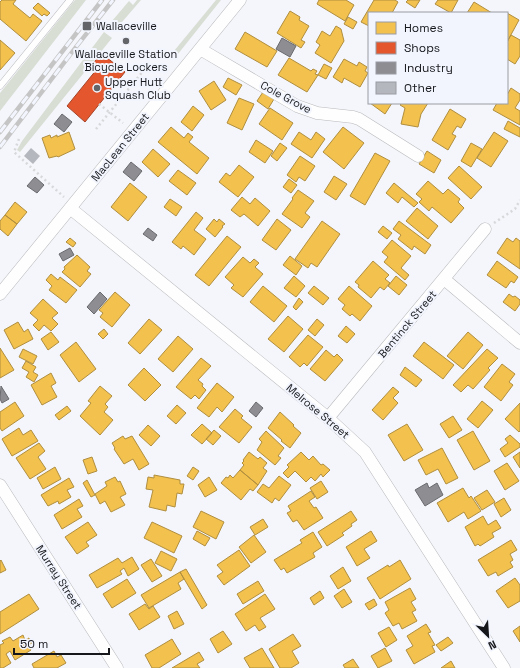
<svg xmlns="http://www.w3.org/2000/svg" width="520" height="668" viewBox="0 0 520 668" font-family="'Space Grotesk',sans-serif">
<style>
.green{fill:#d8ded4}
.homes{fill:#f2c14e;stroke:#b08e3f}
.shops{fill:#e4572e;stroke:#a64428}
.industry{fill:#8d8d92;stroke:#696a6e}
.building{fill:#b5b7be}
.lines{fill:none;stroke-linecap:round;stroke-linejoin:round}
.lane-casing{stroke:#b8b9bc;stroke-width:7}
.street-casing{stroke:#b8b9bc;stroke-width:13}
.path{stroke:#d7d8da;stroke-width:2.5;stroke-dasharray:2 3;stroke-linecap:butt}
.lane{stroke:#fefefe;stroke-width:6}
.street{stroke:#fefefe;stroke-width:12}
.rail-casing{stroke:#c5c5c5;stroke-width:4.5}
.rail{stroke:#f2f5fe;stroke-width:3;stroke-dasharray:9;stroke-linecap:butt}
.poi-dot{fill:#646569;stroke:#f2f5fe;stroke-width:1.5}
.labels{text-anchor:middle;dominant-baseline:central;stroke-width:4;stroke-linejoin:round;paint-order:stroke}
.poi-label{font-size:11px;fill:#16171b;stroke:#f2f5fe;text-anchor:start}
.street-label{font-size:11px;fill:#16171b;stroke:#f2f5fe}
</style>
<rect width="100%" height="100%" fill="#f5f6fb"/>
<path class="green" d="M75,0h11l-86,111v-18z
M137,0h4l-25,29 -6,1 -3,-3 22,-26 4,4z
M216,0h5l-43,54 -4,-3z
M104,32l8,6 -92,114 -3,-2 5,-9z"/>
<path class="homes" d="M2,0h14l-3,4 17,14 3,-4 9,7 -16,20 -26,-22v-17z
M319,0h27l8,5 -9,16 -28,-17z
M374,0h21l3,2 -6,11h-23v13l-8,-4z
M408,0h12l-5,8 -9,-6z
M438,0h20l-7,13 -16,-9z
M474,2l18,11h-25z
M38,3l12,10 -3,3 -3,-2 -2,2 -9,-8z
M290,11l10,6 -1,3 10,6 -8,14 4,2 -4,6 -24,-15z
M507,13l12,7 -12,22z
M348,17l9,5 -4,7 -9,-5z
M336,26l5,3 3,12 -13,22 -16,-10 5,-8 -4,-3 6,-11 8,5z
M245,32l32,19 -10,16 -32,-18z
M511,35l9,5v16l-5,8 -8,-5v-17z
M0,40l15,13 -15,17z
M289,58l22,13 2,-2 4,2 -2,3 3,1 -11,17 -29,-17z
M344,59l13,7 2,-4 8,5 -2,4 3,2 -8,14 -16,-9 -2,5 -9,-6z
M324,64l8,4 -6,11 -8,-4z
M228,78l14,7 -6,10 -13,-8z
M214,81l12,19 -15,10 -12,-19z
M511,88l9,6v6l-5,8 5,3v14l-27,-15 4,-7h10v-8z
M263,92l11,7 -6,10 -11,-8z
M239,98l15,6 -12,26 -15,-7z
M370,103h22l-7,11z
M402,103h26l-7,11 -3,13 -17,-3 4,-16 -5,-3z
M193,106l11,9 -12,16 -11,-9z
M270,108l23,15 -11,17 -23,-16z
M450,109l16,10 -5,9 -4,-2 -5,8 4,2 -8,14 -16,-10z
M508,121l12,7v9l-16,-8z
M171,127l13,11 4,-5 5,4 -4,5 20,16 -12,16 -39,-32z
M343,127l21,16 -20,26 -21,-17z
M69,132l6,17 -17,8 -1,-1 -8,2 -7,-20 8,-3 1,3 6,-3v2z
M299,132l12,8 5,-8 9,7 -13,19 -21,-14z
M494,132l14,9 -17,26 -14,-9z
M256,140l17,11 -8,12 -16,-11z
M280,143l7,5 -10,13 -6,-5z
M471,143l11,6 -11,18 -10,-6z
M153,149l17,15 -12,13 -16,-15z
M427,151l14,9 -7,13 -15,-9z
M375,153l15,8 -25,44 -15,-9z
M300,156l15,10 -10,15 -6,-4 -3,5 -9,-7z
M239,165l15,12 -16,20 -19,-15 7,-9 4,3z
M459,166l23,21 -11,12 -23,-21z
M178,170l18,13 -9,12 -18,-14z
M334,176l13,8 -11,16 -12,-8z
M289,179l8,6 -6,8 -8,-6z
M428,181l15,13 5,-5 12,10 -2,3 6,6 -13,15 -19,-16 -3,4 -10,-9 3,-3 -6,-5z
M130,183l17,14 -19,24 -17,-14z
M394,183l24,20 -4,4 -12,-10 -4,6 -12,-10z
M298,190l16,11 -9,12 5,4 -8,11 -20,-14 11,-15 -1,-1z
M242,197l8,7 5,-6 15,13 -12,15 -14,-12 -4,3 -9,-7z
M170,199l12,8 -6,9 -12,-9z
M15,202l12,10 -10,12 -12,-9z
M417,208l21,18 -10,13 -22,-18z
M196,212l7,6 -9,12 12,9 -12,16 -11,-9 -2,3 -9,-7z
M5,215l12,9 -9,12 -8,-7v-8z
M214,219l3,3 2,-3 6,5 -3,2 1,1 -8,10 -9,-8z
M277,219l14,11 -15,20 -14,-10z
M322,221l18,13 -23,33 -6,-4 -3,5 -13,-9z
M399,221l32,24 -6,9 -11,-8 -2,4 -14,-11 3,-4 -8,-6z
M383,226l9,7 -5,6 -9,-7z
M227,236l14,11 -32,39 -14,-11z
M70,238l6,5 -3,4 -7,-5z
M507,238l6,4 3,-4 4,3v28l-23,-16z
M392,240l19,16 -10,12 8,7 -4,5 -21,-18 4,-5 -6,-5z
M77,255l13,12 -3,4 4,3 -11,13 -18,-15 3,-3 -1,-2z
M290,256l12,10 -6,9 -13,-10z
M243,257l7,6 4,-4 5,4 -4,4 8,7 -20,23 -12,-9 3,-3 -9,-8z
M373,261l16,14 -4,4 5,4 -6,7 -4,-3 -9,11 -13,-11 1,-2 -4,-3z
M497,261l21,16 -4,6 -3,-2 -5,7 -19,-13z
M51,274l7,6 2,-3 17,13 -11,13 -17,-13 3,-4 -6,-6z
M294,276l11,10 -9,11 -12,-9z
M396,276l11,9 -8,10 -11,-9z
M263,286l24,20 -13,16 -24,-20z
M314,286l15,12 -6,7 -15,-12z
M349,286l23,20 -12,15 -8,-7 -2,2 -8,-7 3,-4 -7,-6z
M115,292l15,13 -18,22 -12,-10 3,-4 -4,-3z
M509,294l4,3 2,-1 5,4v4l-5,7 -12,-9z
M299,298l4,4 -7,8 -3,-3z
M43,299l15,14 -6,5 6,6 -7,7 -7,-6 -5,6 -6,-6 5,-5 -8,-7z
M288,316l15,13 -19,23 -16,-13z
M149,319l13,11 -22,24 -12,-11z
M317,319l7,6 -9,11 -7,-6z
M18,322l6,10 4,-3 5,10 -19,10 -10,-19z
M346,326l9,8 -8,9 -9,-7z
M104,329l4,5 -5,5 -5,-5z
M51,332l8,10 -11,8 -7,-11z
M468,332l15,13 -20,24 -16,-13z
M308,335l15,12 -16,19 -3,-3 -4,4 -11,-10z
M178,336l15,13 -20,23 -15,-13z
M76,342l20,27 -17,13 -19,-27z
M424,342l30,23 -11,14 -30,-23z
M0,348l14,22 -14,8z
M23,349l14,7 -4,8 -14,-7z
M487,349l11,9 -10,10 2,2 -17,19 -5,-4 -7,7 -8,-7z
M326,350l8,7 3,-3 6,6 -18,21 -15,-12z
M201,358l10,8 -13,14 5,4 -1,2 4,4 -7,9 -4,-4 -4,4 -15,-12z
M26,361l10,6 -3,5 5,3 -4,7 -8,-5 3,-5 -7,-4z
M502,364l13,10 -6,8 4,3 -12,16 -17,-14z
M405,367l17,13 -6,7 -16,-12z
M144,368l17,17 -16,16 -17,-16z
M51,373l5,10 -5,3 6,11 -15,8 -11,-20z
M217,383l17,14 -12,15 -5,-5 -8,10 -12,-9z
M100,386l12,10 -7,8 3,3 -4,5 9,8 -13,15 -20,-19 11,-13 -3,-2z
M393,387l6,5 -6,6 5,5 -15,17 -11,-10z
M482,401l11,9 -15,18 -11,-9z
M15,402l9,14 -22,15 -2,-3v-16z
M520,403v28l-1,1 -14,-13z
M177,405l9,8 -10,11 -9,-8z
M67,406l4,5 -12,9 -4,-5z
M235,409l8,7 -2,2 11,9 -13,16 -20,-16z
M280,412l14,13 -1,1 8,7 -11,15 -9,-7 1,-1 -14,-12z
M453,416l9,14 -13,8 -9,-14z
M202,424l10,9 -10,11 -11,-9z
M407,424l16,26 -19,11 -16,-26z
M148,425l12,11 -9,10 -12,-11z
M19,428l4,7 8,-5 7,11 -26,15 -10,-17z
M214,430l7,6 -8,9 -7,-6z
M266,431l18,17 -6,8 3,2 -6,7 -18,-15 5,-8 -3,-3z
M473,431l17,30 -16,9 -17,-30z
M510,435l10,9v3l-15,10 -5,-8 8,-6 -3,-4z
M123,436l2,3 7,-3 17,28 -10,6 -6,-11 -9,5 -10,-15 1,-1 -3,-5z
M39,443l6,8 -7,6 8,12 -16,10 -14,-21z
M442,448l16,30 -12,6 -8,-15 -12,6 -8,-15z
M249,452l9,7 2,-2 7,6 -4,5 4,3 -9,14 -18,-15 4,-5 -2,-2 2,-2 -1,-1z
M301,452l8,8 4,-4 8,9 2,-1 7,6 -7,7 -2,-3 -6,7 -4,-4 -5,5 -11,-11 -7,7 -5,-5 6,-6 -2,-2z
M520,452v16l-7,-11z
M92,457l5,14 -9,3 -5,-14z
M507,463l12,18 -14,9 -11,-19z
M55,467l6,12 -18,10 -6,-11z
M193,467l6,4 -6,9 -6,-4z
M240,470l18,15 -5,6 -3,-2 -9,11 -20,-17 5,-6 2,1 2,-3 3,3z
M154,475l26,5v4h4l-2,10 -5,-1 -2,14 -8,-2 -1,6 -17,-4 4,-17 -7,-1 2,-12 6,1z
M279,476l12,9 -12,16 -4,-3 -3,5 -15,-11 6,-8 6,4z
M115,477l3,5 2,-1 6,13 -6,3 5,8 -14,7 -6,-11 -5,3 -5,-10 12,-8 -2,-4z
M209,477l8,13 -12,7 -7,-12z
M69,478l5,9 -7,3 4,7 -12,7 -1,-3 -10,5 -7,-11z
M87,480l8,15 -4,2 -8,-14z
M321,481l7,11 -11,7 -7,-11z
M463,488l6,10 2,-2 10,15 -13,8 -4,-7 -16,10 -11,-19z
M487,490l8,12 -13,8 -8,-12z
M311,491l4,6 -6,4 5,7 2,-1 7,11 -19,12 -7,-10 -4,2 -6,-9 4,-2 -3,-5z
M504,498l7,12 -10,7 -7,-13z
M79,499l4,7 -6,3 5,8 -20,12 -8,-14z
M201,511l23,11 -8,17 -23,-12z
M351,511l6,9 -6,4 1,2 -10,7 2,2 -17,11 -9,-14z
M483,516l5,9 8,-5 5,8 -9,5 2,4 -14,9 -2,-2 -3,2 -10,-19z
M263,519l5,8 -13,8 -5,-8z
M88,522l9,13 -11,7 3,4 -12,8 -12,-17z
M152,522l30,14 -8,17 -30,-15z
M197,531l13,7 -5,8 -12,-7z
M371,531l6,10 -13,8 6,9 -13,8 -11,-19z
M313,532l9,15 -9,6 2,4 -28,16 -3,-5 -3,2 -7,-10 28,-17 -2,-3z
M254,535l12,17 -15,11 -12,-16z
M511,540l6,10 -7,4 3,6 -3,2 3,5 -15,9 -2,-4 -8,4 -10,-16z
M239,550l11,16 -26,19 -7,-9 6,-4 -6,-7z
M161,551l16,8 -6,12 -16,-8z
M132,557l7,12 -11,7 -4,-8 -4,3 2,3 -25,14 -8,-13 29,-17 4,5z
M151,559l11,17 -10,6 -11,-17z
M1,560l5,10 -6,3v-12z
M400,560l11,19 -31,20 -13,-21 21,-13 1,2z
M343,567l8,14 -13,8 -8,-13z
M186,569l21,36 -5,4 -22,-37z
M180,572l4,7 -6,4 3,6 -32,19 -8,-13z
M515,578l5,7v16l-12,7 -12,-17z
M127,579l9,14 -24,15 -9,-14z
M258,581l6,10 -21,13 -6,-10z
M410,588l6,11 -5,3 5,8 -4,2 5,9 -15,8 -3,-6 -6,3 -8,-13 4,-3 -4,-8z
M344,589l8,13 -10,6 -8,-12z
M320,591l4,7 -10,7 -4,-7z
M29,594l10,15 -39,25v-22z
M265,594l10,15 -15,9 6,9 -7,4 -4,-6 -9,6 -11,-17z
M374,599l3,6 -8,5 -4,-6z
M145,604l4,5 4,-3 7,11 -21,13 -10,-16z
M177,611l7,13 -10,5 -6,-13z
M426,624l5,8 -3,1 7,12 -3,1 3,6 -21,12 -8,-14 7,-4 -6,-10z
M520,626v16l-7,-11z
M389,627l8,13 -11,7 -8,-14z
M223,631l9,13 -14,9 -8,-14z
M293,634l8,12 -9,5 7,12 -8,5h-11l-11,-19z
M23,635l2,5 4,-2 3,5 -4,2 3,5 -16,10 -5,-9 -4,3 5,9 -8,5h-3v-23l4,-2 -2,-2 8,-4 3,4z
M448,637l5,6 -12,8 -5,-6z
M172,639l9,15 -22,14h-7l-7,-13z
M262,648l12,20h-24l-6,-10z
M385,648l7,13 -14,7 -7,-12z
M54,651l3,6 4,-2 5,8 -9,5h-23l-2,-4z
M199,652l5,8 -7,4 3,4h-28z
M353,659l6,9h-14l-2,-3z
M451,661l4,7h-14z"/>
<path class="shops" d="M101,53l24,19 -40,50 -18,-16 30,-37 -5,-4z"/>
<path class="industry" d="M282,38l14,8 -6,11 -14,-8z
M62,114l10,8 -8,10 -10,-8z
M131,162l11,9 -8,10 -11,-9z
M35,177l9,8 -7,8 -10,-7z
M148,228l9,7 -4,6 -10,-7z
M70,248l4,7 -11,6 -4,-7z
M100,292l7,7 -13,15 -7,-7z
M1,386l8,13 -7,4 -2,-4z
M256,402l7,6 -7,9 -7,-6z
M427,483l2,5 8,-5 6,12 -18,11 -10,-16z"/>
<path class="building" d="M31,148l9,8 -7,8 -9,-8z"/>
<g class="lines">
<g class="lane-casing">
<path id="lane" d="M0,86l70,-86"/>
</g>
<g class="street-casing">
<path id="street" d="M200,49l97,57 20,7 36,4 6,2 59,37
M70,208l258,210 37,34 139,216
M444,279l76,64
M0,294l240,-294
M328,418l157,-189
M0,485l117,183"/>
</g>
<path class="path" d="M99,104l24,19
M96,129l52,-64
M19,139l-5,13 50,45
M494,223l21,-14 5,-9"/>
<use href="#lane" class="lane"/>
<use href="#street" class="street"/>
<g class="rail-casing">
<path id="rail" d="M0,132l102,-132
M0,147l76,-100 37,-47"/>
</g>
<use href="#rail" class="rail"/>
</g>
<g class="poi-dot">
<rect x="82" y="21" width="10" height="10" rx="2"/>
<circle cx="126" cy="41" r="4"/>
<circle cx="97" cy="88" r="4"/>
</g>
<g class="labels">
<g class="poi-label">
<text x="96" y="26">Wallaceville</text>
<text x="126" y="54" text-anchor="middle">Wallaceville Station<tspan x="126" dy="13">Bicycle Lockers</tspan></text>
<text x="105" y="82">Upper Hutt<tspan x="105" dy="13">Squash Club</tspan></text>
</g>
<g class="street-label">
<text transform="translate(286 97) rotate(28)">Cole Grove</text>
<text transform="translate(120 147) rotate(-51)">MacLean Street</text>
<text transform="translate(407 324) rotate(-50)">Bentinck Street</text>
<text transform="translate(318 411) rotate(40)">Melrose Street</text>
<text transform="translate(59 577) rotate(57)">Murray Street</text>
</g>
</g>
<rect x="368" y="12" width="140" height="92" fill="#f2f5fe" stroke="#9a9ca3"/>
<rect x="376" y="22" width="20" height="12" fill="#f2c14e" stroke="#9a9ca3"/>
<text x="404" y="32" font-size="12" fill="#16171b">Homes</text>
<rect x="376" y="42" width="20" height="12" fill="#e4572e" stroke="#9a9ca3"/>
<text x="404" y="52" font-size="12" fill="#16171b">Shops</text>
<rect x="376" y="62" width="20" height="12" fill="#8d8d92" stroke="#9a9ca3"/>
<text x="404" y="72" font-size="12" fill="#16171b">Industry</text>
<rect x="376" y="82" width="20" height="12" fill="#b5b7be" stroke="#9a9ca3"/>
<text x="404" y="92" font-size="12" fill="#16171b">Other</text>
<g transform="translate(488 636) rotate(155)" stroke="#f2f5fe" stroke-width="3" paint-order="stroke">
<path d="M0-3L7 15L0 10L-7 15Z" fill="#16171b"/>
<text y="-6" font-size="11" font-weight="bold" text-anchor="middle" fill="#16171b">N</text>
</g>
<path d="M14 648v6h95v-6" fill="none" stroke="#16171b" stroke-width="2"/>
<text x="20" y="648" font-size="12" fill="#16171b" stroke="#f2f5fe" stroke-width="3" paint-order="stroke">50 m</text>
</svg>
